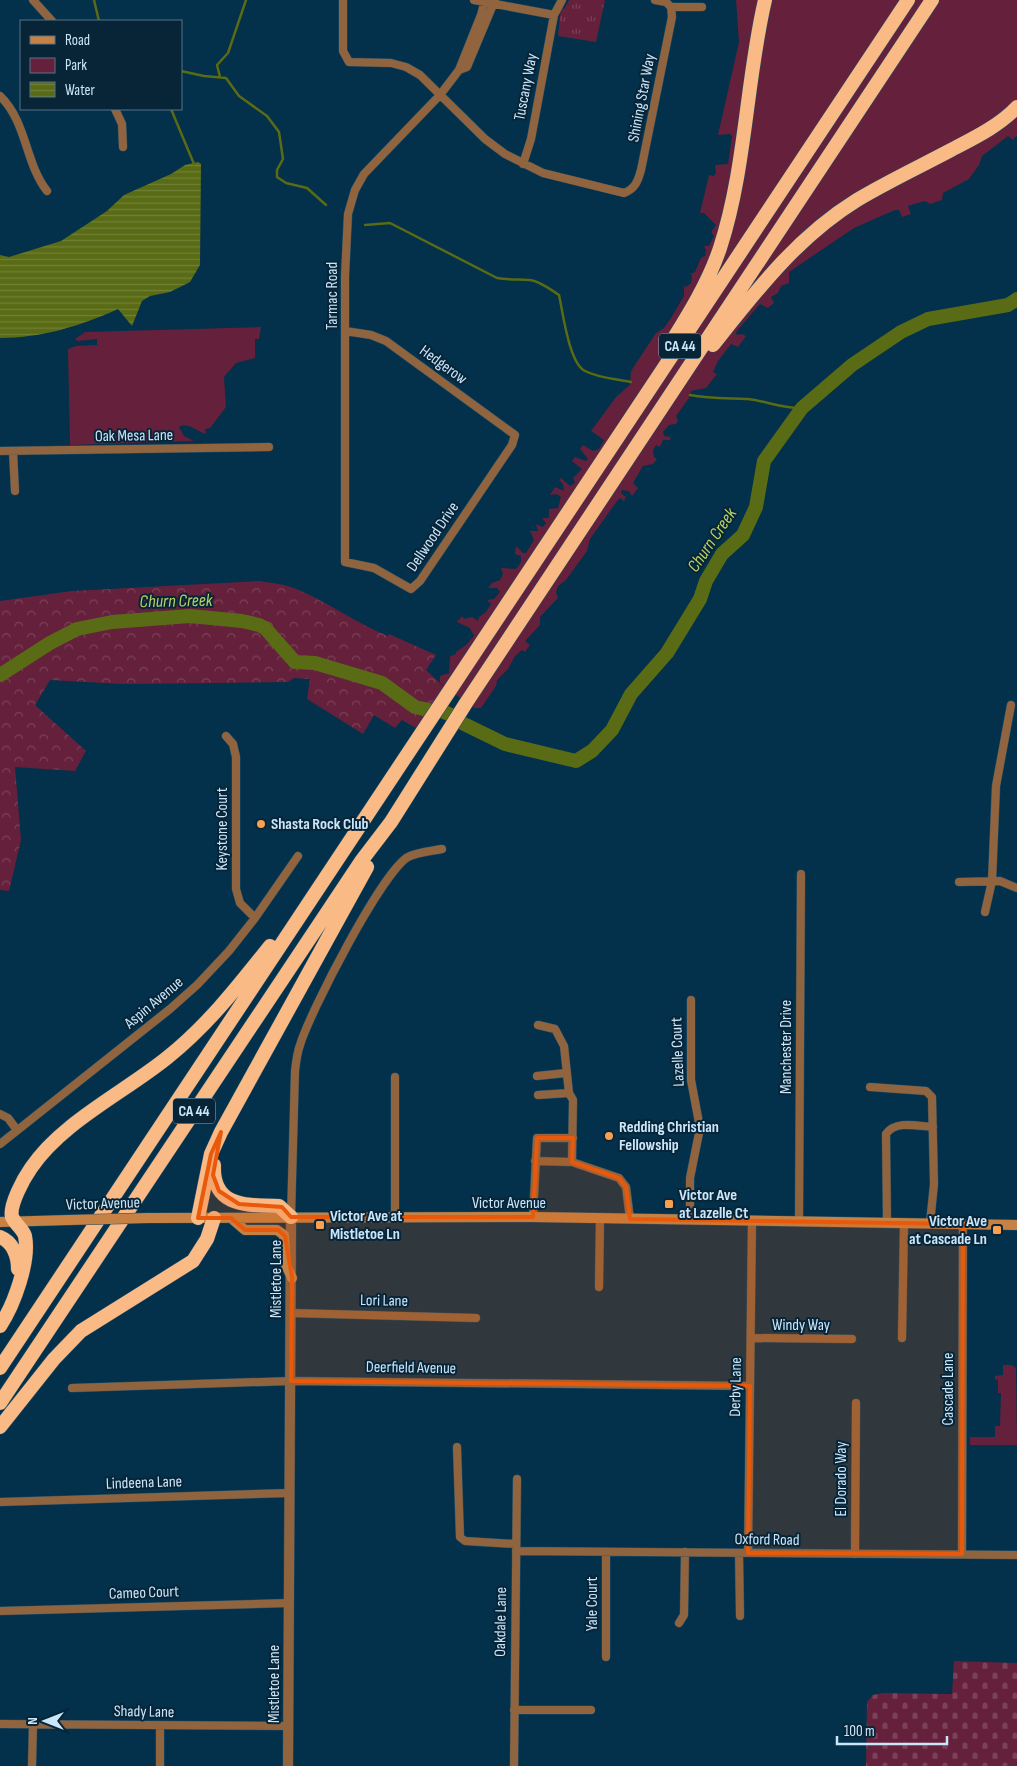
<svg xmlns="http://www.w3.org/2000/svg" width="1017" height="1766" viewBox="0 0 1017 1766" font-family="'Sofia Sans Condensed',sans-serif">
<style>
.green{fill:#65213b}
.forest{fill:url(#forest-crowns)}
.cemetery{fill:url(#cemetery-stones)}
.park{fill:url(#park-tufts)}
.water{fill:url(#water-rules)}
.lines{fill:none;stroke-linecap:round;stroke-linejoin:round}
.stream{stroke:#5a6b15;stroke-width:2.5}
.river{stroke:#5a6b15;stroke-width:14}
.minor-casing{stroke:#234d66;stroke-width:9}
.tertiary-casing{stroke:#234d66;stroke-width:11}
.secondary-casing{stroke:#234d66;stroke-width:11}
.motorway-casing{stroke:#234d66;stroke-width:15}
.minor{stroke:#8f643f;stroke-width:8}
.tertiary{stroke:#8f643f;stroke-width:10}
.secondary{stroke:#c68144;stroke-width:10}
.motorway{stroke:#faba85;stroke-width:14}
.secondary-bridge-casing{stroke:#234d66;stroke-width:11;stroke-linecap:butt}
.secondary-bridge{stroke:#c68144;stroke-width:10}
.marked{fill:#e8590c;fill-opacity:0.2;stroke:#e8590c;stroke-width:4;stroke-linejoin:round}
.poi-dot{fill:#f99f4d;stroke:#082538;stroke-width:2}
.labels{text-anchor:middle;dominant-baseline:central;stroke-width:4;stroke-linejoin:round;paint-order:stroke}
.shield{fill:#082538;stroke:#90acc0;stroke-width:1}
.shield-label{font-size:15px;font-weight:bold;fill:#cae6fb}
.street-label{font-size:16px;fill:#cae6fb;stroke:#082538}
.poi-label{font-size:16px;font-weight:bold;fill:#cae6fb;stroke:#082538;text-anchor:start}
.water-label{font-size:18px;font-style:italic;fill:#b9d265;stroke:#082538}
</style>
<defs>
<pattern id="forest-crowns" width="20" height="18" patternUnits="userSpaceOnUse" patternTransform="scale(1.25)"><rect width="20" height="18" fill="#65213b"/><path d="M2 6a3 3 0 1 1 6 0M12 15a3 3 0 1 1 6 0" fill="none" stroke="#7a4158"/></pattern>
<pattern id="cemetery-stones" width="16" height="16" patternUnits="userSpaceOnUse" patternTransform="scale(1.25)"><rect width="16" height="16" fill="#65213b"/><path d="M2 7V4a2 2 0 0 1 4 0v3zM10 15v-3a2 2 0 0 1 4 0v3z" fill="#7a4158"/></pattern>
<pattern id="park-tufts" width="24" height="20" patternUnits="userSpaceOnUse" patternTransform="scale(1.25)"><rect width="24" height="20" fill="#65213b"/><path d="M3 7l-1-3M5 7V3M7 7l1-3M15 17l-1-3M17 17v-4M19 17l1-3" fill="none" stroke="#7a4158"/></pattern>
<pattern id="water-rules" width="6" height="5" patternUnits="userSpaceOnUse" patternTransform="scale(1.25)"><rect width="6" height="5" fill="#5a6b15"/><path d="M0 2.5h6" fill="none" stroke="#708038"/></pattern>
</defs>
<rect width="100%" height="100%" fill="#03304a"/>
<path class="green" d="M736,0h281v135l-4,5 -5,-4 -26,20 -3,9 -10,14 -26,14 -1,7 -12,4 -5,-3 -17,5 3,8 -9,3 -3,-7h-4l-41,18 -65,44v11l-8,3 -3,7 -7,4 3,6 -6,5 -8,-4 -24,28 1,3 5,-1 4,2 -8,11 -7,-3 -13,17 -5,11 4,2 -11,14 -15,3 -2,7 -13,18 2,5 -2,3 -7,1 -6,7 1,4 7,1 -1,3h-7l-3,7 -4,-2 -3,5 1,7 3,2 -4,5 -10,2 -10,17 5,5 -6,8 -3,-5 -7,-1 -1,3 5,4 -2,4 -4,-3 -3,3 -27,38 -3,12 -21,29 -8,6 -2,6 2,6 -18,19v8l-15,16 5,4 -5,7 -3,-2 -7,6 -7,13 -11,11 -1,6 -15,22h-7l-34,-25v-7l9,-3 1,-17 5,-1 1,-3 10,-7 8,-9 -4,-8 -13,-6 5,-6 2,3 8,-2 6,4 1,-4 7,-5 5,-8 -4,-4 7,-1 6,-7 -3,-4h-9l4,-5 8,-3 3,-6 -2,-6 15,1 5,-7v-6l-6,-2 1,-8 7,7h3l8,-13 -4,-9h8l-2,-7 7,3 3,-4 -4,-5h7v-9l9,-1 3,-11 -4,-3 -7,1 5,-8 9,4 -1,-7 -4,-4 2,-2 9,8 5,-3 -2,-5 9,-9 -10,-8 3,-4 11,4 2,-2 -8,-10 3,-4 10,6 6,-2 5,-9 -13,-9 25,-34 14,-12 1,-14 25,-38 8,-5 7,-10 13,-22v-10l2,1 5,-4 1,-8 -2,-1 5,-2 6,-14 4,-2 1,-6 -2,-4h5l5,-10 -3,-4 5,-7 -12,-12h-4l9,-38 5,1 2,-3 -1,-8 13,-1 4,-28 -2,-2 -12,1 21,-93z
M261,327l-2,12h-4v19l-19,5 -12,14 2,30 -16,21 -5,1 1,5c-10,-3 -18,-12 -27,-7l5,9 10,5 -124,4 -2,-96 8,-3 21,-1v-6l-19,2 -3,-2 10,-7z
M1003,1365h9l4,3 1,77h-47v-8h25v-11h5l1,-33h-3v-13l-3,-1v-3l8,-1z"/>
<path class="forest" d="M260,581c11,2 24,3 34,7 33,13 61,35 94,48l1,-2 47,21 -10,15 18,17 -28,41 -14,-8 -7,8 -21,-13 -11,19 -56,-35 3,-20 -16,-1 -6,4 -165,2 -73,-4 -15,25 51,46 -11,20 -60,-4 6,73 -12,51 -9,-1v-289l72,-10z"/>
<path class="cemetery" d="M954,1661l63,2v103h-151l1,-64 6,-7 10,-2 69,1z"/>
<path class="park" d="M569,0h36l-9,42 -38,-6 3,-28 3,1z"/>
<path class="water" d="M198,162l3,2 -1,101 -10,17 -20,10 -20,4 -8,5 -10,25 -14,-17c-38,17 -76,29 -118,29v-83l9,2 52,-16 46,-30 17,-16 47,-21 14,-9z"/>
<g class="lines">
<path class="stream" d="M94,0l5,21
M181,71l23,5 22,2 13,18 28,20 12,16 4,27 -6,11v7l9,6 21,5 19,17
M220,77l-3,-12 11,-12 18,-53
M171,109l23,55
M365,225l25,-2 107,55c11,2 22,1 33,2 10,1 21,10 29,15 4,18 10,68 26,76 13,7 32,8 46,11
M690,395c20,4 38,3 58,4 18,2 35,10 54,9"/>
<path class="river" d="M0,675l50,-32 27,-14 35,-7 78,-6 52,5 17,4 6,3 30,34 20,1 67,20 33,24 14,3
M444,712l7,3
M464,724l41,20 71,17 16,-10 20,-21 19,-36 36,-41 33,-54 6,-18 16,-27 21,-19 13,-28 8,-46 38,-53 50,-43 49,-33 27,-13 80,-14 9,-6"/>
<g class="minor-casing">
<path id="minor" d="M33,0l19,21
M343,0v51l6,11 42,1 15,4 14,8 65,64 20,15 38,19 81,20c11,-4 14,-12 17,-23l31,-153 -1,-10
M474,0l80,15
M655,0l11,2 5,5
M671,7h31
M459,70l8,-3 28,-67
M0,96c27,26 25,67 47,95
M115,109l7,15 1,23
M523,164l8,-25 23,-124 8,-15
M345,331l26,4 15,6 129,94 -3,10 -92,136 -9,8 -37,-21 -29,-6v-286l3,-62 7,-24 9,-16 76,-79 19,-25 22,-55 4,-15
M0,451l269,-4
M13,451l2,40
M226,736l7,8 3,13v132l4,14 15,15
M959,882l41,-1 17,7
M985,912l7,-31 4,-95 15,-81
M538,1025l17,4 9,17 5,47 4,7 -1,62
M537,1076l29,-3
M395,1077v140
M870,1087l56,4 6,6 2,87 -4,39
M538,1095l31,-2
M0,1114l8,4 9,12
M0,1144l170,-135 27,-24 32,-34 26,-33 43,-62
M535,1161l37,1 47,16 7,9 4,32
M291,1217l4,-146c1,-9 2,-18 5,-26 10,-33 82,-173 108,-188 9,-5 24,-6 34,-8
M533,1217l4,-79h36
M690,1220v-42l10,-50 -9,-48v-80
M799,1221l2,-347
M887,1222l-1,-88c9,-14 32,-8 47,-7
M599,1287l1,-69
M291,1313l185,5
M751,1338l101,1
M902,1338l2,-115
M72,1388l219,-7 459,5
M457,1447l3,90 5,4 51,3
M0,1502l290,-9
M516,1551l501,4
M739,1553l1,63
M748,1553l4,-333
M855,1554l1,-151
M962,1554l1,-330
M0,1611l289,-8
M679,1623l5,-8 1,-63
M606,1657v-105
M514,1710h77
M0,1724l289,2
M32,1766l1,-42
M160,1766v-40
M514,1766l3,-287"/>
</g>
<g class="tertiary-casing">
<path id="tertiary" d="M288,1766l3,-549"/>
</g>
<g class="secondary-casing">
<path id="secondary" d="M148,1218l385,-1 484,8
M231,1218l14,12h32l7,5 2,30 6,13
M0,1222l69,-2"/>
</g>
<g class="motorway-casing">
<path id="motorway" d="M713,345c43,-54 84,-108 144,-145 30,-18 62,-33 94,-50 23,-12 48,-24 66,-43
M667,349c20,-32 41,-65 53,-101 26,-80 26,-167 45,-248
M214,1165c-2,43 34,40 65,41l12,11
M198,1218l13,-64 10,-22 146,-265
M0,1237c13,5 18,19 18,32
M0,1326c14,-21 30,-65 25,-90 -2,-7 -10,-12 -13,-19 -3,-12 12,-39 19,-49 31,-46 94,-76 137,-111 40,-32 71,-72 102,-111
M0,1368l908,-1368
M0,1403l362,-543 29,-38 75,-119 466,-703
M0,1427l54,-68 27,-28 112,-70 14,-22 7,-21"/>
</g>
<use href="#minor" class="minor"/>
<use href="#tertiary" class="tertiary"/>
<use href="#secondary" class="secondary"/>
<use href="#motorway" class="motorway"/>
<g class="secondary-bridge-casing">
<path id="secondary-bridge" d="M69,1220l79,-2"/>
</g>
<use href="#secondary-bridge" class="secondary-bridge"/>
</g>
<path class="marked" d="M221,1132l-8,43 6,16 20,13 43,3 9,10h242l4,-79h36l-1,24 47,16 7,9 4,32 333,5 -1,330 -214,-1 2,-167 -459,-5 1,-103 -7,-42 -7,-6h-33l-14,-12h-33l13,-64z"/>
<g class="poi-dot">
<circle cx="261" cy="824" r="5"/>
<circle cx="609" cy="1136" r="5"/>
<rect x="664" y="1199" width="10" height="10" rx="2.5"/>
<rect x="315" y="1220" width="10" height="10" rx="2.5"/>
<rect x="992" y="1225" width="10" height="10" rx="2.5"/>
</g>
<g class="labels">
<g class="shield">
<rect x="659" y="333.5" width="42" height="25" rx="4"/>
<rect x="173" y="1098.5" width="42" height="25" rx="4"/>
</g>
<g class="shield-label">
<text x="680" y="346">CA 44</text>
<text x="194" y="1111">CA 44</text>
</g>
<g class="street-label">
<text transform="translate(526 87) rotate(-79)">Tuscany Way</text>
<text transform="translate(642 98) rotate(-79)">Shining Star Way</text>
<text transform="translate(332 296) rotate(-90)">Tarmac Road</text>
<text transform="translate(443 365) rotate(36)">Hedgerow</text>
<text transform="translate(134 436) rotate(-1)">Oak Mesa Lane</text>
<text transform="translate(433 537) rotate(-56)">Dellwood Drive</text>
<text transform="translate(222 829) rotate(-90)">Keystone Court</text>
<text transform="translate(154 1003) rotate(-40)">Aspin Avenue</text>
<text transform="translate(786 1047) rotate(-90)">Manchester Drive</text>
<text transform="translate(678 1052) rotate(-92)">Lazelle Court</text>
<text x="509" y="1203">Victor Avenue</text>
<text transform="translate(103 1204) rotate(-2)">Victor Avenue</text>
<text transform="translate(276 1279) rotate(-90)">Mistletoe Lane</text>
<text transform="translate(384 1301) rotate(1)">Lori Lane</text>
<text x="801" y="1325">Windy Way</text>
<text transform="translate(411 1368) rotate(1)">Deerfield Avenue</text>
<text transform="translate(736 1387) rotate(-89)">Derby Lane</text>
<text transform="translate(948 1389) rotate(-90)">Cascade Lane</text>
<text transform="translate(841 1479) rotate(-90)">El Dorado Way</text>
<text transform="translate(144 1483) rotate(-2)">Lindeena Lane</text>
<text transform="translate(767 1540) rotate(1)">Oxford Road</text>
<text transform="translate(144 1593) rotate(-2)">Cameo Court</text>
<text transform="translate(592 1604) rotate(-90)">Yale Court</text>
<text transform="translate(501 1622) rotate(-89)">Oakdale Lane</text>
<text transform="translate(274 1684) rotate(-90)">Mistletoe Lane</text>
<text transform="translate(144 1712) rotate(1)">Shady Lane</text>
</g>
<g class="poi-label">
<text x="271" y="824">Shasta Rock Club</text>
<text x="619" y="1127">Redding Christian<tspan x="619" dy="18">Fellowship</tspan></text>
<text x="679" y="1195">Victor Ave<tspan x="679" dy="18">at Lazelle Ct</tspan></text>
<text x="330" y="1216">Victor Ave at<tspan x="330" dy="18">Mistletoe Ln</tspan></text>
<text x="987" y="1221" text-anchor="end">Victor Ave<tspan x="987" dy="18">at Cascade Ln</tspan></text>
</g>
<g class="water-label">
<text transform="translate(712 540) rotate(-56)">Churn Creek</text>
<text transform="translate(176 601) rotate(-1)">Churn Creek</text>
</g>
</g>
<rect x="20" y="20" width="162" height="90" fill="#082538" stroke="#567286"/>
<rect x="30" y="36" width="25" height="8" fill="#c68144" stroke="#567286"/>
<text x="65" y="45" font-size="15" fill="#cae6fb">Road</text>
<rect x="30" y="58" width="25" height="15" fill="#65213b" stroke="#567286"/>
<text x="65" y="70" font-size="15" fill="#cae6fb">Park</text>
<rect x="30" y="82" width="25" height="15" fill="url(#water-rules)" stroke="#567286"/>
<text x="65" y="95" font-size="15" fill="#cae6fb">Water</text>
<g transform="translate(45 1721) rotate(270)" stroke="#082538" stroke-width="4" paint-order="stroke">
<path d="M0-4L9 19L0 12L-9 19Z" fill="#cae6fb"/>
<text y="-8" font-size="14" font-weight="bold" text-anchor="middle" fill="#cae6fb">N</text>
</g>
<path d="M837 1736v8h110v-8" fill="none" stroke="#cae6fb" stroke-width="2.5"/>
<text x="844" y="1736" font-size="15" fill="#cae6fb" stroke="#082538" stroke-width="4" paint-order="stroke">100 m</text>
</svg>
